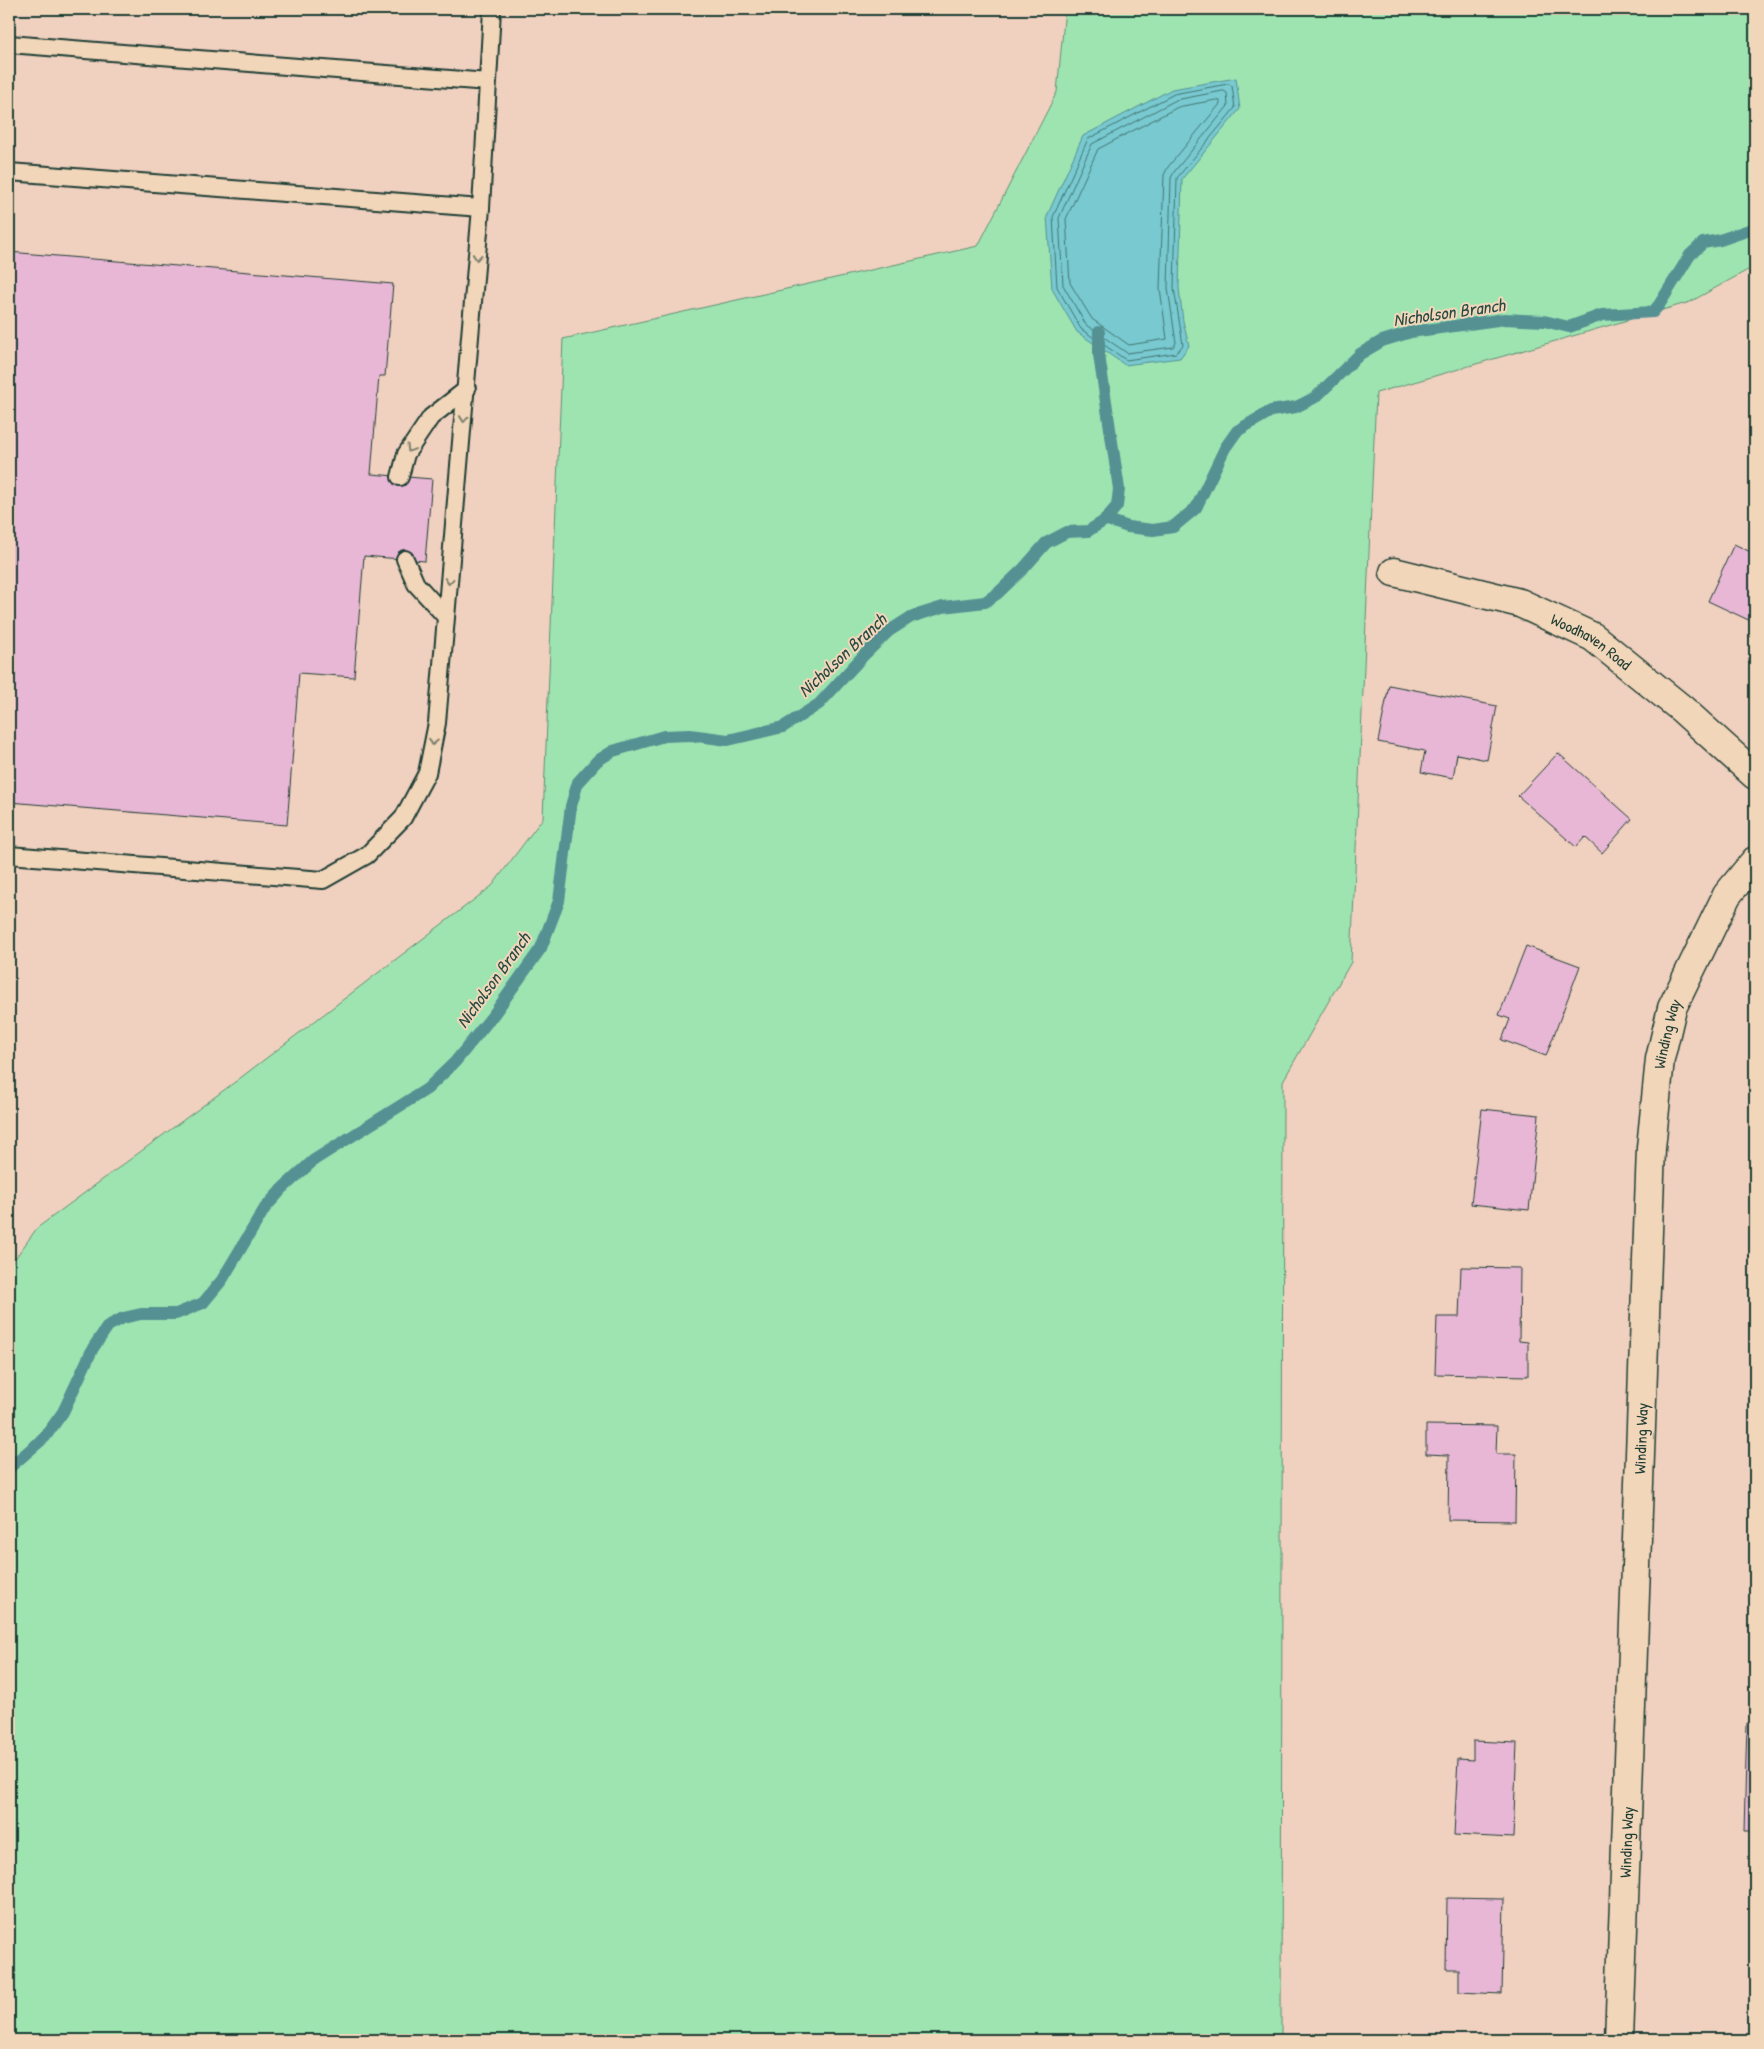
<svg xmlns="http://www.w3.org/2000/svg" width="1764" height="2049" viewBox="0 0 1764 2049" font-family="'Patrick Hand',sans-serif">
<style>
.green{fill:#9ee4b1;stroke:#5e9072}
.water{fill:#78c9d0;stroke:#549192}
.lines{fill:none;stroke-linecap:round;stroke-linejoin:round}
.shore{stroke:#437572;stroke-width:1}
.stream{stroke:#549192;stroke-width:12}
.building{fill:#e8b7d6;stroke:#1f3d34}
.service-casing{stroke:#1f3d34;stroke-width:20}
.minor-casing{stroke:#1f3d34;stroke-width:31}
.service{stroke:#f2d6b9;stroke-width:16}
.minor{stroke:#f2d6b9;stroke-width:28}
.oneway{stroke:#7e8270}
.labels{text-anchor:middle;dominant-baseline:central;stroke-width:4;stroke-linejoin:round;paint-order:stroke}
.street-label{font-size:16px;fill:#1f3d34;stroke:#f2d6b9}
.water-label{font-size:18px;font-style:italic;fill:#284b44;stroke:#f2d6b9}
</style>
<rect width="100%" height="100%" fill="#f0d0bf"/>
<filter id="ink" filterUnits="userSpaceOnUse"><feTurbulence type="fractalNoise" baseFrequency=".02" numOctaves="2"/><feDisplacementMap in="SourceGraphic" scale="10" xChannelSelector="R" yChannelSelector="G"/><feConvolveMatrix kernelMatrix="1 2 1 2 8 2 1 2 1" color-interpolation-filters="sRGB"/></filter>
<g filter="url(#ink)">
<path class="green" d="M1065,9h690v257l-65,36 -314,91 -25,569 -68,119 -2,959h-1272v-773l28,-39 198,-146 257,-196 51,-68 20,-479 415,-93 79,-154z"/>
<path class="water" d="M1236,78l4,31 -58,70 -3,109 4,33 6,25 -9,12 -55,7 -48,-33 -25,-43 -5,-73 36,-80 89,-47z"/>
<g class="lines">
<path class="shore" d="M1229,84l3,2 3,22 -58,70 -3,110 9,57 -7,8 -50,7 -45,-31 -24,-42 -4,-70 35,-78 86,-45z
M1224,91l3,2 1,13 -54,66 -3,6 -3,110 8,55 -3,4 -46,6 -41,-28 -23,-40 -4,-67 33,-74 84,-44z
M1217,100l3,1v3l-52,63 -4,8 -4,113 7,51 -38,6 -37,-26 -22,-36 -4,-64 32,-70 80,-42z"/>
<path class="stream" d="M1105,519l23,8 25,3 20,-3 23,-19 29,-60 12,-17 34,-20 25,-4 20,-10 44,-43 22,-13 29,-9 94,-13 39,2 25,6 33,-12 51,-3 6,-7 31,-50 13,-12 17,-3 35,-12
M9,1468l36,-31 18,-25 30,-64 15,-22 15,-8 18,-4h35l27,-11 19,-23 43,-72 18,-20 31,-28 113,-71 28,-27 39,-48 47,-66 18,-47 12,-95 7,-24 19,-21 16,-10 51,-15 26,-1 38,5 55,-13 36,-23 45,-49 25,-24 22,-14 32,-10 42,-5 13,-9 26,-25 22,-25 21,-11 21,-1 16,-10 13,-15 2,-17 -20,-134v-23"/>
</g>
<path class="building" d="M9,252l384,32 -8,92h-6l-8,98 61,5 -7,82 -61,-5 -10,121 -55,-4 -12,152 -278,-23z
M1734,544l21,10v69l-47,-22z
M1389,685l108,21 -10,54 -30,-6 -4,24 -32,-6 4,-21 -47,-9z
M1558,753l74,66 -30,34 -17,-16 -9,10 -58,-51z
M1526,946l54,20 -34,90 -44,-16 8,-21 -11,-4z
M1482,1109l57,6 -10,95 -58,-6z
M1461,1267l59,1 -1,73 9,1v34l-93,-2 2,-57h22z
M1426,1425l71,1 -1,28h20l-1,67 -67,-1 1,-65 -23,-1z
M1747,1723h8v108h-11z
M1473,1741l44,2 -4,95 -59,-3 4,-76 15,1z
M1447,1898l57,1 -2,95 -43,-2v-23h-13z"/>
<g class="lines">
<g class="service-casing">
<path id="service" d="M9,44l479,38
M9,172l472,36
M400,477l6,-23 25,-37 36,-28
M405,559l11,25 30,33
M9,855l314,25 44,-25 36,-37 24,-45 10,-50 44,-515 11,-199"/>
</g>
<g class="minor-casing">
<g id="minor">
<path id="s1" d="M1394,572l126,31 73,34 89,72 73,66"/>
<path id="s2" d="M1619,2040l32,-892 9,-89 12,-51 55,-113 28,-34"/>
</g>
</g>
<use href="#service" class="service"/>
<use href="#minor" class="minor"/>
</g>
<defs><path id="oneway-chevron" d="M-2-3.5L2.5 0L-2 3.5" fill="none" stroke-width="1.6" stroke-linecap="round" stroke-linejoin="round" transform="scale(1.25)"/></defs>
<g class="oneway">
<use href="#oneway-chevron" transform="translate(477 257) rotate(95)"/>
<use href="#oneway-chevron" transform="translate(464 419) rotate(95)"/>
<use href="#oneway-chevron" transform="translate(410 449) rotate(121)"/>
<use href="#oneway-chevron" transform="translate(449 581) rotate(95)"/>
<use href="#oneway-chevron" transform="translate(433 742) rotate(101)"/>
</g>
</g>
<g class="labels">
<g class="street-label">
<text stroke="none"><textPath href="#s1" startOffset="211">Woodhaven Road</textPath></text>
<text stroke="none"><textPath href="#s2" startOffset="1008">Winding Way</textPath></text>
<text stroke="none"><textPath href="#s2" startOffset="602">Winding Way</textPath></text>
<text stroke="none"><textPath href="#s2" startOffset="198">Winding Way</textPath></text>
</g>
<g class="water-label">
<text transform="translate(1449 312) rotate(-8)">Nicholson Branch</text>
<text transform="translate(842 655) rotate(-43)">Nicholson Branch</text>
<text transform="translate(493 980) rotate(-54)">Nicholson Branch</text>
</g>
</g>
<rect width="1764" height="2049" fill="none" stroke="#f2d6b9" stroke-width="30"/>
<rect x="15" y="15" width="1734" height="2019" fill="none" stroke="#1f3d34" stroke-width="2" filter="url(#ink)"/>
</svg>
